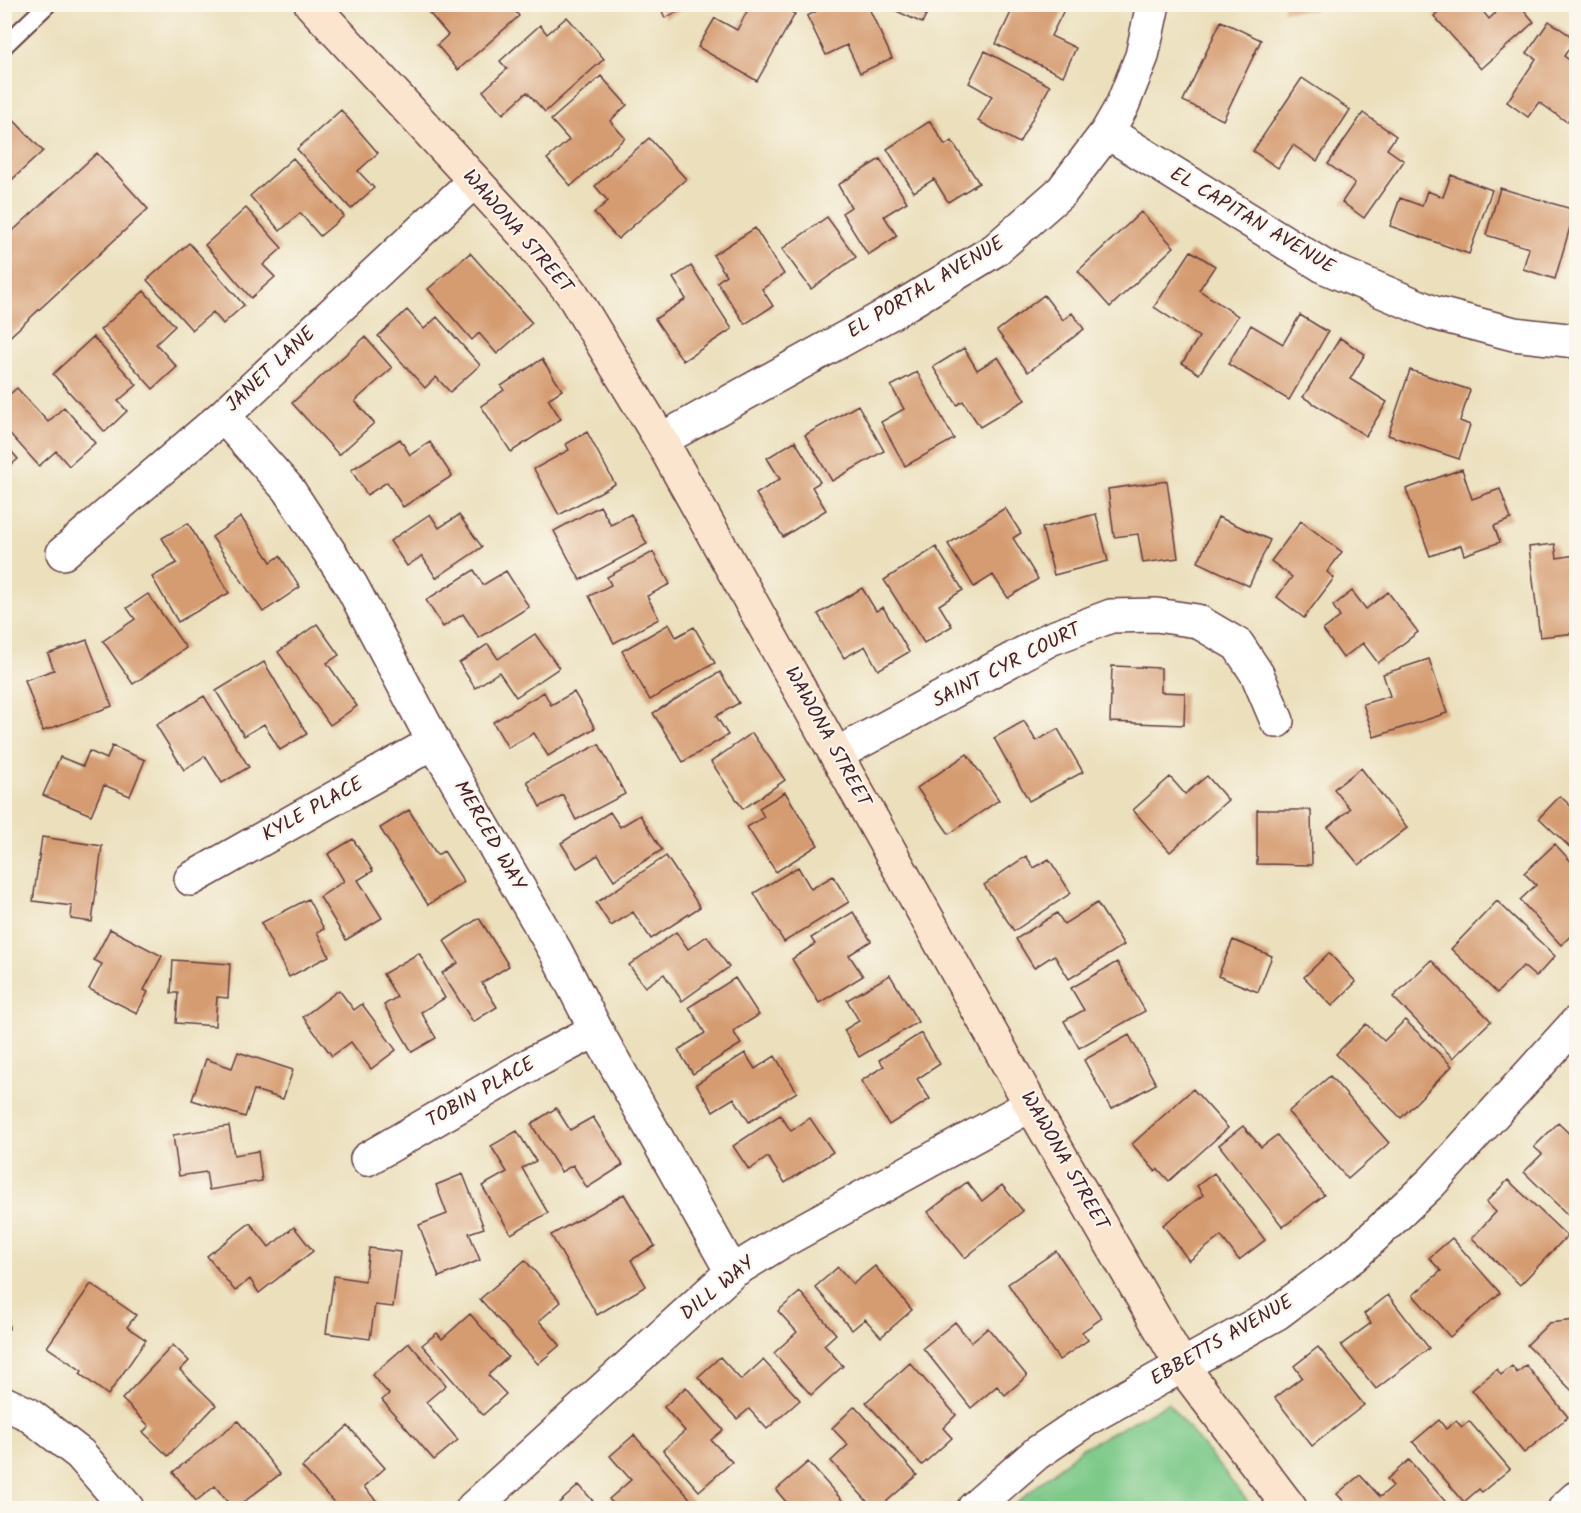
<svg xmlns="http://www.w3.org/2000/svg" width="1581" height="1513" viewBox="0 0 1581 1513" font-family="Kalam,sans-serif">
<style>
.green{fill:#7cc988;stroke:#63745a;stroke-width:1.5}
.building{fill:#d59b71}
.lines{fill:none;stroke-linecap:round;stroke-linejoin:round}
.lane-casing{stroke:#623c41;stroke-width:20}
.street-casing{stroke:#623c41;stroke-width:36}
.secondary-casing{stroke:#623c41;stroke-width:36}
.lane{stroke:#fff;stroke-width:16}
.street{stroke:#fff;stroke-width:33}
.secondary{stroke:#fbe5cf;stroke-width:33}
.labels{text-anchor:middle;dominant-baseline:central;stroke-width:4.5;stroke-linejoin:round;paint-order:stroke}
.street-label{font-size:20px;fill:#4a1f2b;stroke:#fbf7ec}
</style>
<rect width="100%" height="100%" fill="#fbf7ec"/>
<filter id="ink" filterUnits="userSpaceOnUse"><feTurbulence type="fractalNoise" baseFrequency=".0167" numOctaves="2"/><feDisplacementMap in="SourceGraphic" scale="12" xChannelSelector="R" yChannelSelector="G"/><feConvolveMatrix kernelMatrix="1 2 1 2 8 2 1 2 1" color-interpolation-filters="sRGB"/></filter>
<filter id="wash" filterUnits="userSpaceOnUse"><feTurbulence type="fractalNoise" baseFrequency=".008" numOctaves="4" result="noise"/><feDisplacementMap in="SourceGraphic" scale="24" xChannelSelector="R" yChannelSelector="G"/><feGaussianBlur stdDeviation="1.35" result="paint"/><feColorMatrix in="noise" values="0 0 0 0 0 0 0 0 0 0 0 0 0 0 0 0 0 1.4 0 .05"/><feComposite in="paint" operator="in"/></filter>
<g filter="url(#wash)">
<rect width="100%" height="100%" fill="#ebdfbc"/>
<path class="green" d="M1168,1403l85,105h-242l70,-59z"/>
<g id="blocks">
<path class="building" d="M429,4h80l10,12 -61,54 -21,-25 11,-10 -23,-27z
M659,4h35l-29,14z
M751,4h27l17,10 -38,67 -59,-34 17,-29 22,12z
M831,4h36l25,54 -32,15 -13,-28 -21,10 -19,-39z
M1015,4l51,2 -15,30 25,12 -13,28 -67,-32z
M1283,4h32v7h-32z
M1446,4h31l12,15 16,-15h14l15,18 -53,47 -47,-53z
M887,5h44l-9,18 -36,-17z
M567,17l37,42 -59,53 -18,-20 -24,22 -20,-23 24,-22 -7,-8 40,-36 7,9z
M1221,21l40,19 -38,80 -40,-19z
M1549,21l26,18 -11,17 12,9v44l-9,13 -28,-20 -11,15 -21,-15 29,-43 -9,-6z
M985,51l65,35 -31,57 -41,-22 14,-25 -23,-13z
M601,76l26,29 -17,16 15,17 -54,48 -24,-27 22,-19 -18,-20z
M1302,78l48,32 -33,51 -24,-16 -15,23 -25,-17z
M4,110l39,41 -39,36z
M341,110l37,43 -20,18 16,17 -23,21 -54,-60z
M1363,113l33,23 -9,13 17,12 -40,57 -22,-16 13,-19 -27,-19z
M930,121l15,24 7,-4 27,42 -31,19 -14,-23 -20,13 -27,-43z
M649,138l37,41 -68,60 -24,-26 14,-12 -13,-15z
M97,153l51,56 -144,133v-103z
M293,158l51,58 -24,20 -20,-23 -20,18 -30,-35z
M880,159l27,43 -23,14 13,20 -29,19 -26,-42 9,-6 -13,-22z
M1451,175l41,15 -23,64 -79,-28 10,-28 22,8 5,-15 16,6z
M1500,188l75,22 -20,69 -32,-10 6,-21 -43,-13z
M246,208l36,40 -19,17 12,12 -24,21 -46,-53z
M1141,212l33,35 -64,60 -32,-36z
M827,217l29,40 -45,32 -29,-40z
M755,228l29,46 -22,15 11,17 -28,18 -28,-42 9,-7 -13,-20z
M189,243l55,62 -21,19 -10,-12 -21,18 -45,-50z
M1191,251l24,15 -16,24 39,26 -39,58 -17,-11 17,-26 -45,-30z
M470,253l62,70 -35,31 -18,-21 -7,7 -44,-51z
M691,266l41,63 -49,32 -28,-42 31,-20 -13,-21z
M144,291l31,35 -19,18 21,23 -24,22 -53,-59z
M1044,295l19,25 9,-7 12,16 -56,43 -31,-41z
M407,310l17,19 13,-12 43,48 -30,27 -14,-15 -11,11 -47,-52z
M1300,315l28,17 -39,68 -61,-36 23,-39 32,19z
M93,337l44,48 -19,16 9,10 -22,21 -52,-58z
M365,337l27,31 -37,33 19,22 -35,32 -47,-52z
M1340,338l25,16 -15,25 37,23 -21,34 -63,-39z
M964,348l13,22 21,-13 27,43 -45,27 -17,-26 -6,4 -24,-38z
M542,359l20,31 -14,9 13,20 -50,33 -30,-46 23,-16 -3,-4z
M1410,370l60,20 -10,31 10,4 -11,34 -71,-24z
M917,372l37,67 -49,27 -24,-44 23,-13 -13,-23z
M17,388l31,34 16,-15 31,36 -26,23 -13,-15 -17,15 -35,-39v-28z
M858,405l26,46 -52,30 -27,-46z
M587,432l28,52 -56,31 -25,-46 35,-19 -3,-6z
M400,439l10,16 20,-13 22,34 -49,31 -16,-25 -20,13 -16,-25z
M795,441l25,41 -8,5 14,23 -43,27 -27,-43 24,-15 -13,-21z
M4,443l14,16 -14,12z
M1462,469l10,30 28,-10 11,30 -17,7 6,16 -36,13 -3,-10 -31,11 -24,-67z
M1167,481l11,77 -35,5 -5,-29 -24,3 -6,-48z
M600,506l11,19 20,-11 16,30 -67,36 -26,-49z
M1005,508l16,25 -8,5 25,41 -30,19 -15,-23 -19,12 -26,-43z
M430,514l9,14 20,-13 23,32 -46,31 -14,-22 -15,10 -17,-25z
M1096,514l12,47 -54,14 -12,-47z
M241,517l30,45 9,-6 20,31 -37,25 -51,-75z
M1218,517l52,23 -21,46 -51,-24z
M1301,521l41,31 -15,20 7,6 -30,40 -27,-21 15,-20 -21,-16z
M188,523l41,70 -51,29 -26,-45 25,-14 -15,-25z
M1555,544l2,14 19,-3v78l-36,4 -11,-90z
M936,547l27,43 -24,15 13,21 -28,17 -40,-63z
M653,552l17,32 -23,12 12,23 -45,24 -25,-47 22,-11 -4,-8z
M474,570l9,15 23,-14 23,36 -50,31 -16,-24 -20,13 -17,-27z
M862,588l14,23 7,-4 26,45 -31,18 -13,-24 -21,12 -26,-44z
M1352,591l14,18 22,-17 30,40 -40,31 -15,-20 -20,15 -20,-28 17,-13 -7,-11z
M148,594l38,54 -53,36 -30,-43 32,-22 -8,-11z
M317,624l22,31 -12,8 30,43 -27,19 -52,-73z
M669,624l7,13 18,-10 21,36 -65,37 -28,-49z
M535,634l24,34 -43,29 -17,-25 -24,16 -16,-25 29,-19 10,15z
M87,640l25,66 -69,25 -18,-51 29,-10 -6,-16z
M1429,659l18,54 -73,24 -11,-33 27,-8 -7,-22z
M264,662l43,72 -27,16 -16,-26 -20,12 -28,-45z
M1112,666l49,2v24l24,1 -1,32 -74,-3z
M720,672l19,31 -23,13 12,19 -45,27 -30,-49z
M544,692l7,13 23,-13 21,36 -47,28 -14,-23 -26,15 -15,-26z
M204,696l45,71 -27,16 -17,-27 -21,14 -28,-45z
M1024,721l12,20 22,-12 25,43 -54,29 -35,-63z
M752,733l33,47 -42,29 -32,-47z
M599,744l26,50 -49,26 -13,-25 -23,12 -13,-26z
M112,746l33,14 -15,36 -26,-11 -13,30 -48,-20 17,-38 23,9 6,-15 18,8z
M967,754l32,46 -50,34 -32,-46z
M1361,768l46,60 -48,37 -31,-38 22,-18 -16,-20z
M1207,776l21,24 -58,52 -37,-42 37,-33 15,17z
M785,792l33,53 -42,27 -29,-45 17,-10 -5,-9z
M1560,796l16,15v42l-37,-35z
M409,810l28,45 7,-4 20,31 -36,23 -48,-77z
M1257,810h54l1,55 -55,-1z
M610,812l10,15 20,-12 22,35 -48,30 -16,-25 -21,13 -16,-25z
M42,837l60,9 -10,76 -21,-3 1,-13 -39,-5z
M353,839l20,32 -15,9 24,38 -36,22 -26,-43 24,-16 -16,-27z
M1555,844l21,23v40l-1,2 1,2v20l-15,14 -41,-45 16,-15 -12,-12z
M666,856l34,51 -49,32 -18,-27 -22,14 -15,-23z
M1026,856l8,12 15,-9 22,34 -57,38 -30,-46z
M798,867l13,22 22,-13 16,26 -65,40 -30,-49z
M308,899l16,30 -7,3 12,24 -40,21 -28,-54z
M1497,901l58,55 -19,21 -13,-11 -26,27 -46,-44z
M1097,903l27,42 -55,34 -15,-24 -20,13 -18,-29 41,-26 7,11z
M853,912l18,29 -22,14 14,21 -44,27 -27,-44 23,-15 -4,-6z
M479,918l30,48 -27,17 15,24 -24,15 -31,-49 16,-10 -14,-22z
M110,929l52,27 -18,34 4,2 -11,21 -48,-24 13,-25 -8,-4z
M676,932l12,17 19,-13 22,31 -47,34 -18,-27 -19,13 -16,-22z
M1233,940l39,16 -14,36 -40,-16z
M419,953l26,45 -24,14 15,26 -24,14 -28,-47 13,-8 -14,-23z
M1329,953l27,29 -24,24 -28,-29z
M173,960l57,4 -2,34 -11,-1 -2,29 -39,-3 2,-30h-7z
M1431,960l60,61 -38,37 -60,-61z
M1117,962l28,49 -66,37 -15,-27 20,-11 -13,-22z
M890,975l28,47 -59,35 -15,-27 15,-9 -12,-21z
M735,978l24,37 -26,16 8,13 -48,30 -15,-24 27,-17 -16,-26z
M339,990l15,20 8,-6 34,46 -25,19 -20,-27 -19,14 -29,-39z
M1405,1020l47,46 -51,52 -65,-64 30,-30 18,17z
M921,1033l19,31 -23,15 13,20 -41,26 -28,-44 23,-15 -5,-6z
M1129,1035l27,49 -45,25 -27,-49z
M238,1052l55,18 -10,29 -29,-9 -9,27 -53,-17 14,-41 26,9z
M745,1053l10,16 20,-13 22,36 -48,30 -15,-24 -21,13 -17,-27z
M1330,1076l59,67 -41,36 -60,-67z
M1193,1089l35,39 -59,53 -11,-12 -3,2 -23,-27z
M556,1108l14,22 23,-13 30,48 -36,23 -14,-23 -12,7 -30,-48z
M780,1115l11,16 19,-13 23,34 -48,31 -17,-26 -19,13 -16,-24z
M1558,1123l18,17v83l-52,-51 18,-18 -8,-7z
M229,1126l5,29 24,-4 4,30 -53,9 -3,-18 -27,4 -6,-41z
M1243,1126l18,21 16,-12 47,60 -41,32 -64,-82z
M517,1131l19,30 -14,7 26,45 -37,21 -29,-48 25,-14 -16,-26z
M1214,1173l51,67 -26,20 -18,-24 -32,25 -26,-36 40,-30 -6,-9z
M463,1174l21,54 -15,5 11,27 -41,17 -20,-52 28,-11 -11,-29z
M1508,1180l59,56 -47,49 -48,-47 24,-26 -10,-10z
M967,1182l15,19 20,-16 21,26 -58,47 -37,-46z
M624,1194l31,52 -24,14 15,26 -49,29 -46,-80z
M250,1223l19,24 25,-20 19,24 -54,42 -9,-14 -15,12 -28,-35z
M1452,1238l48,55 -50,44 -37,-42 28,-24 -12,-13z
M369,1248l31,4 -7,55 -18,-2 -5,34 -44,-6 8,-57 31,5z
M1056,1251l46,67 -20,14 6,8 -29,20 -51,-76z
M4,1257h2l3,72h-5z
M525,1260l36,42 -22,19 21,24 -22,19 -58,-65z
M875,1266l37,44 -31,27 -16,-18 -13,11 -37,-43 23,-20 15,17z
M91,1284l45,31 -9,12 19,13 -38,55 -28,-21 2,-3 -35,-24z
M800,1292l36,42 -12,11 19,21 -32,29 -37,-42 23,-21 -19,-21z
M1388,1295l41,53 -53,41 -35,-44 30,-22 -7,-9z
M470,1314l38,43 -20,18 18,19 -23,21 -61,-70 15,-12 5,6z
M1576,1320v75l-49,-50 22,-22z
M955,1322l16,20 17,-14 39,48 -22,19 -8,-9 -26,22 -48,-60z
M409,1343l37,42 -20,17 32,38 -24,20 -52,-60 7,-6 -17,-19z
M173,1345l16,16 -9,9 36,35 -48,51 -25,-24 6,-6 -27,-27z
M1318,1347l46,58 -52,41 -37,-48 27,-21 -8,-11z
M720,1357l21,23 22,-20 37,40 -33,29 -18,-20 -12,10 -39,-42z
M910,1363l46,52 -13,13 9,10 -30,27 -56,-63z
M1526,1365l42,52 -44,36 -52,-63 25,-21 4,6 11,-9 5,7z
M686,1387l37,43 -12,10 21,22 -33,29 -36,-41 22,-19 -21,-24z
M855,1406l62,69 -38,33h-6l-42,-47 17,-16 -16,-17z
M1439,1420l7,9 10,-8 6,6 7,-6 41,48 -28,23 -3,-3 -15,13 -51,-60z
M238,1421l42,53 -44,34h-4l-17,-22 -19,15 -23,-29z
M348,1426l37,42 -21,19 19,21h-44l-37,-41z
M634,1435l59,67 -7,6h-69l-8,-9 22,-19 -21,-24z
M1409,1460l42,48h-101l-13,-14 23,-19 20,22 13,-11 -6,-7z
M808,1462l41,46h-68l6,-5 -11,-13z
M579,1485l20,23h-39l-3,-3z"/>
</g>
</g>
<g filter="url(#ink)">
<use href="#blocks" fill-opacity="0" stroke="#623c41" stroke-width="1.5"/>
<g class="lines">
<g class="lane-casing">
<path id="lane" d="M4,46l44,-42"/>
</g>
<g class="street-casing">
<path id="street" d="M1107,132l218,135 109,46 80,21 62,7
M223,416l65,73 63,96 83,157 122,210 40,78 136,242
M661,440l235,-130 99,-60 67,-59 45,-59 15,-26 20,-50 11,-52
M63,553l160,-137 251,-235
M837,754l213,-115 61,-23 45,-1 41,6 41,24 19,29 20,47
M191,879l243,-137
M367,1159l164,-95 65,-34
M4,1403l24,11 52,40 47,54
M473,1508l259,-236 49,-30 250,-137
M974,1508l63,-55 53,-36 187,-104 76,-57 79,-74 144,-159
M1565,1508l11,-10"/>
</g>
<g class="secondary-casing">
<path id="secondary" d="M311,4l212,229 48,59 90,148 370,665 151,261 108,142"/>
</g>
<use href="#lane" class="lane"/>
<use href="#street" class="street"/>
<use href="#secondary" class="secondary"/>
</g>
</g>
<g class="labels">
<g class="street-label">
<text transform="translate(1252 221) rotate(31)">EL CAPITAN AVENUE</text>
<text transform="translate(517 232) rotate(49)">WAWONA STREET</text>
<text transform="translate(926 288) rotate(-31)">EL PORTAL AVENUE</text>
<text transform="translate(271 370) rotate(-43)">JANET LANE</text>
<text transform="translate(1007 666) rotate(-27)">SAINT CYR COURT</text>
<text transform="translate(827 737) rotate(61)">WAWONA STREET</text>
<text transform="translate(313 810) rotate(-29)">KYLE PLACE</text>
<text transform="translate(489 836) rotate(60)">MERCED WAY</text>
<text transform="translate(481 1093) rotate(-30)">TOBIN PLACE</text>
<text transform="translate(1064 1161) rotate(60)">WAWONA STREET</text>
<text transform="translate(718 1289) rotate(-39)">DILL WAY</text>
<text transform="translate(1222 1341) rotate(-30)">EBBETTS AVENUE</text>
</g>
</g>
<rect width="1581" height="1513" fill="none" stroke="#fbf7ec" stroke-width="24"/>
</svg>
